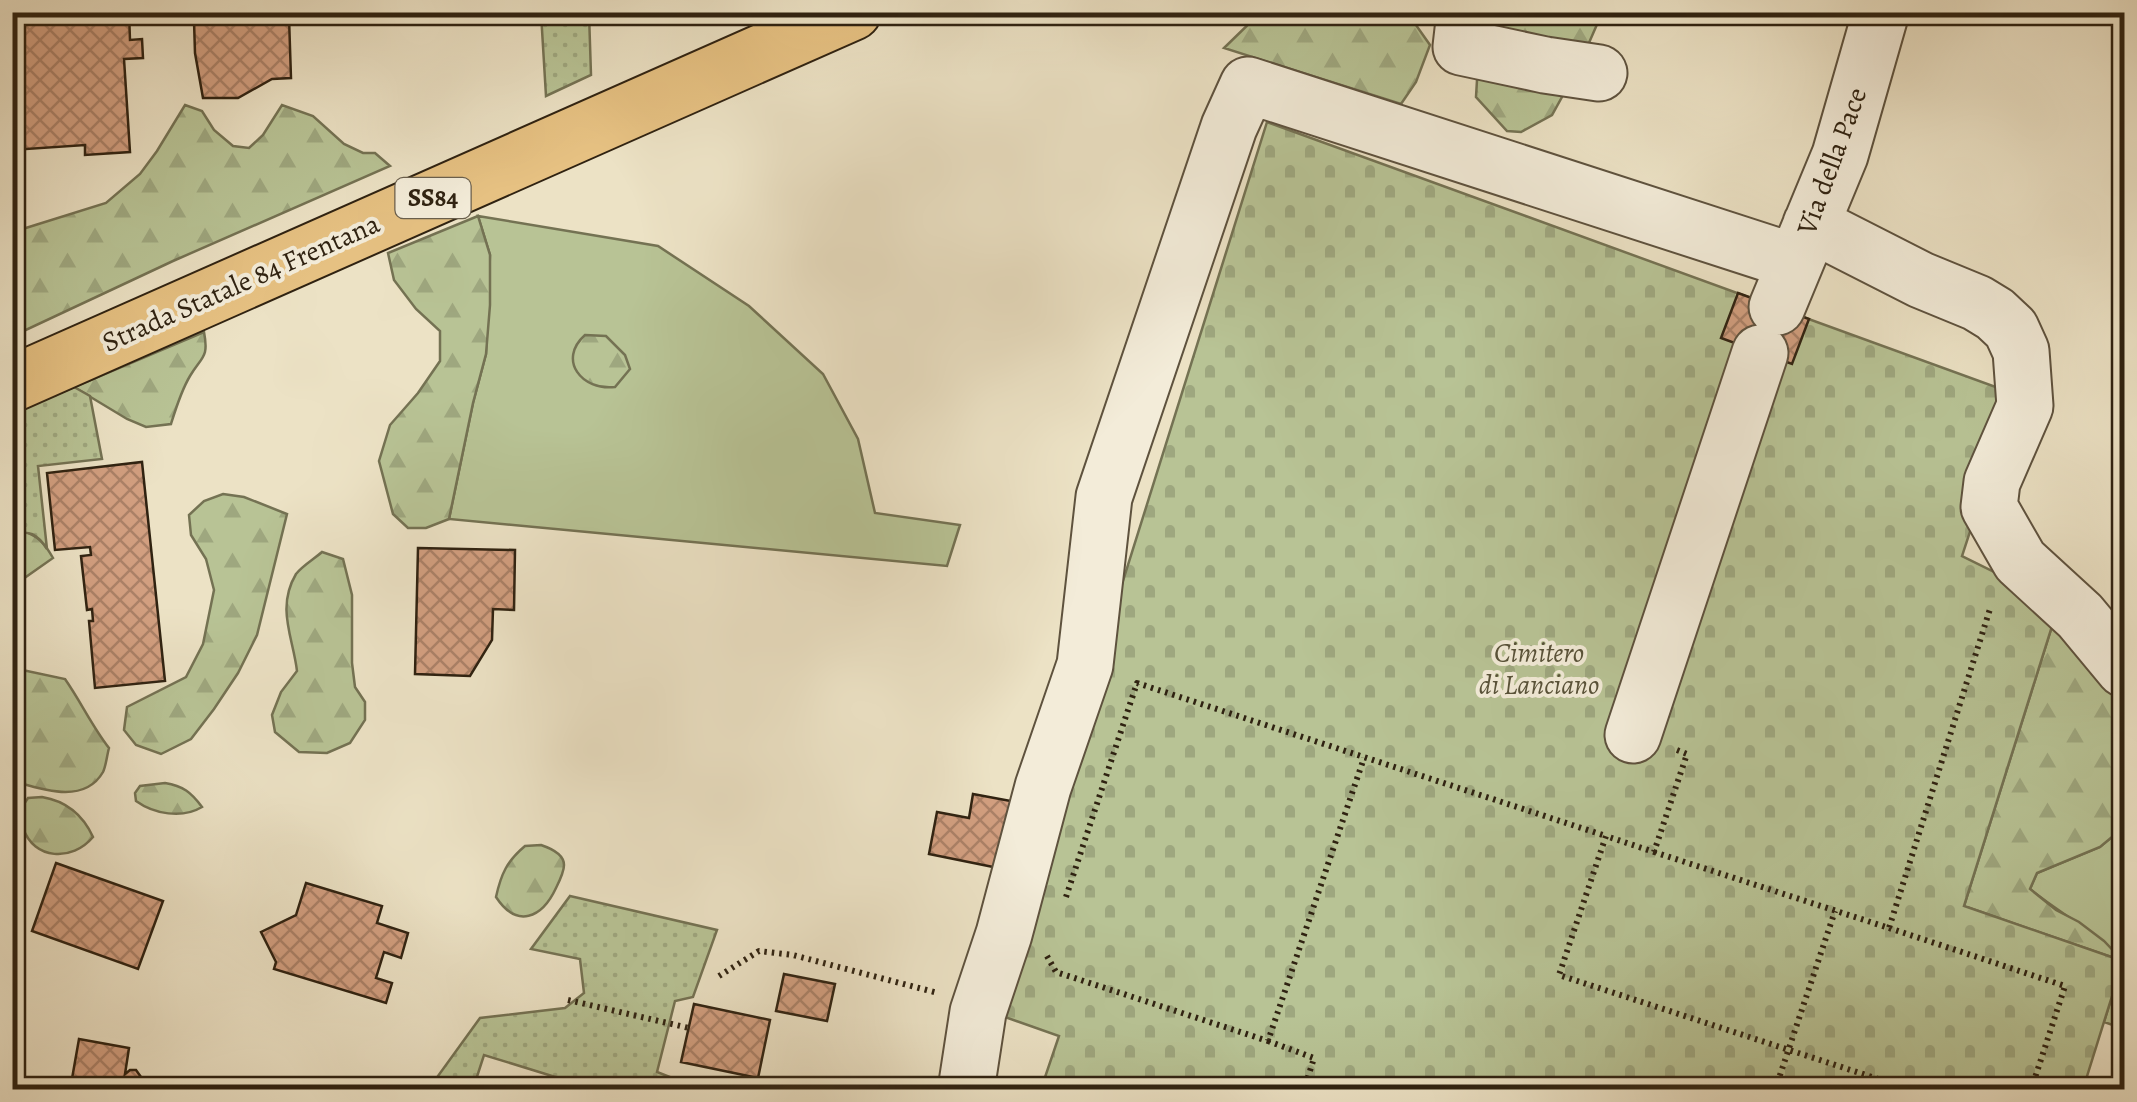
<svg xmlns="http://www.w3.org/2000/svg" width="2137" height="1102" viewBox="0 0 2137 1102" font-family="Alegreya,serif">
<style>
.green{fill:#b8c395;stroke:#747253;stroke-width:2.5}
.forest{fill:url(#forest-firs);stroke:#747253;stroke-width:2.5}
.cemetery{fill:url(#cemetery-stones);stroke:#747253;stroke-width:2.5}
.garden{fill:url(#garden-dots);stroke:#747253;stroke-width:2.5}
.building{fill:url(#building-cross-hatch);stroke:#2f2211;stroke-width:2.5}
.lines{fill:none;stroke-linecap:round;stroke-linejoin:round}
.minor-casing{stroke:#5e523e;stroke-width:59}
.major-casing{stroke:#2f2211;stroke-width:59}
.path{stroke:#2f2211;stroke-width:6;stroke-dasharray:2.5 5;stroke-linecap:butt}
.minor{stroke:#f3ecd9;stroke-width:55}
.major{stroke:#e6c182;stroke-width:55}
.labels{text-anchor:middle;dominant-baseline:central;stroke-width:8;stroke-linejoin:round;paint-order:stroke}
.shield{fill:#f3ecd9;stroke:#6a5f4d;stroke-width:2.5}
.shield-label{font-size:25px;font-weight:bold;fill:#2f2211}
.street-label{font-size:28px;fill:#2f2211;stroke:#f3ecd9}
.park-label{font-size:28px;font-style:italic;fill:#585239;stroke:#f3ecd9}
</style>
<defs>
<pattern id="forest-firs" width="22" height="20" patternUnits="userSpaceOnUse" patternTransform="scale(2.5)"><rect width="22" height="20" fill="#b8c395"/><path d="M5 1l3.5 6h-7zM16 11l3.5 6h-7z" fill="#9ea77f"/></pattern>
<pattern id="cemetery-stones" width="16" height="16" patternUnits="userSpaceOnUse" patternTransform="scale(2.5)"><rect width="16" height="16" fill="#b8c395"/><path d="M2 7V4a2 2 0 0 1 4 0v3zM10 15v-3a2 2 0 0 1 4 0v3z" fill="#9ea77f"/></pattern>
<pattern id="garden-dots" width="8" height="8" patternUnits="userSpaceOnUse" patternTransform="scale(2.5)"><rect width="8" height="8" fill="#b8c395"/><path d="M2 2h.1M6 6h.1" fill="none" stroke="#9ea77f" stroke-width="1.8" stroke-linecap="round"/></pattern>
<pattern id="building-cross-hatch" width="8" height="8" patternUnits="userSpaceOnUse" patternTransform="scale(2.5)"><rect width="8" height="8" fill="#d29f80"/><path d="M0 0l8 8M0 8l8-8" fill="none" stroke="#ab8167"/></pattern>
</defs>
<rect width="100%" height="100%" fill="#ece2c5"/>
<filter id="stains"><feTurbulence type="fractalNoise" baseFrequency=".002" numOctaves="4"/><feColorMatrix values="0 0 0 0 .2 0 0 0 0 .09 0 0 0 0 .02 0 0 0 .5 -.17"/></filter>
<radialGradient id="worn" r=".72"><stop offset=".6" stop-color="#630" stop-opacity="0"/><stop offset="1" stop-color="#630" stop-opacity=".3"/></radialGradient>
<path class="green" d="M478,216l180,30 91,60 74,68 35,65 17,74 85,12 -13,41 -498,-47 24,-116 13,-49 4,-99z
M2124,827v202l-20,-7 19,-61c-30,-32 -60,-45 -93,-72l7,-16 63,-26z"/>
<path class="forest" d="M1261,12l106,1 49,12 14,20 -14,37 -15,22 -177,-56z
M1481,13h121l-24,55 -26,47 -31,17 -14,-1 -31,-34z
M185,105l17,6 12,19 19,16 16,2 14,-13 19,-30 31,11 31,28 19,9h12l15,13 -217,95 -160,75v-104l93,-29 34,-29 17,-23z
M478,216l12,39v50l-4,49 -13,49 -24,116 -23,9h-18l-15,-14 -14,-53 11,-36 28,-32 22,-32v-30l-24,-22 -22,-29 -6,-27z
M204,332c5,26 -2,24 -14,44 -9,15 -14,32 -19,48l-25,3 -19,-8 -53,-32z
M585,335l21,1 19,19 5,14 -15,18c-33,4 -58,-27 -30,-52z
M223,494l21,3 43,17 -30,121 -19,38 -24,36 -23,30 -30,15 -25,-9 -12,-15 3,-23 59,-30 17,-33 11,-54 -8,-31 -15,-24 -2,-20 15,-14z
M23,531c16,5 22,13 30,27l-40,28v-49z
M322,552l21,7 9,36v68l3,24 10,15v18l-15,23 -23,10 -28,-1 -24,-20 -3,-17 9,-23 16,-21c-4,-34 -21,-63 -1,-97 6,-8 18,-15 26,-22z
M2059,604l65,80v143l-24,20 -63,26 -7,16 26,21 23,12 25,19 19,20 -159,-55z
M13,668l52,11c16,23 27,47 44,69 -2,7 -3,18 -6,24 -19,33 -62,17 -90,9z
M165,783c18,3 26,9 37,24 -20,12 -48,7 -66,-6l-1,-8 5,-7z
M42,797c24,4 41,18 51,40 -21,25 -59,23 -70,-9 -2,-5 -4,-12 -3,-16 0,-3 7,-12 8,-14z
M541,845c9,3 23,9 23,20 0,7 -5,17 -8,23 -14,30 -39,41 -60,9 5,-23 11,-36 29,-51z"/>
<path class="cemetery" d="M1267,122l748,272 -53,162 97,48 -95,302 159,55 -40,128h-1042l18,-53 -71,-25z"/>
<path class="garden" d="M541,13h48l2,62 -45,21z
M74,387l16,9 12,63 -64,7 9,83c-9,-14 -19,-21 -34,-13v-123z
M570,896l147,34 -24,67 -18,4 -18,71 18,7 -3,10h-78l-110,-34 -11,34 -43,-2 50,-69 85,-10 19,-15 -4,-34 -49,-10z"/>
<path class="building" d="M12,12h117l1,28 12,-1 1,19 -19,1 6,93 -45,3v-10l-73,5z
M289,17l2,61 -19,1 -34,19h-35l-8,-45 -1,-32z
M1738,293l71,26 -17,45 -71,-26z
M142,462l23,219 -70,7 -6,-67h4l-1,-12 -5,1 -6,-54 10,-1 -1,-8 -35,3 -8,-77z
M418,548l97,2 -1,60 -21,-1 -1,31 -22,36 -55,-2z
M973,794l43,8 -13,67 -74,-15 8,-42 32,6z
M56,863l107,38 -25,68 -106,-38z
M306,883l76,23 -5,17 31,10 -7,25 -17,-6 -8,26 16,5 -6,20 -112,-34 2,-7 -15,-30 35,-17z
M784,974l51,10 -8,37 -51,-10z
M694,1004l76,16 -12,58 -77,-16z
M79,1039l50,9 -4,26 5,-4h6l5,7 49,9 -1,4h-119z"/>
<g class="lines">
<g class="minor-casing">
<path id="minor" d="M1461,12l3,9 -3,26 84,18 54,8
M1811,224l110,56 56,23 18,11 16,15 10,22 4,55 -33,76 -3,25 31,54 60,55 44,53
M1777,307l63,-152 41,-143
M1633,735l127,-382
M966,1090l12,-78 26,-78 39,-147 42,-122 19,-168 125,-370 19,-42 547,177"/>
</g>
<g class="major-casing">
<path id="major" d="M12,384l841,-372"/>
</g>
<path class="path" d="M1677,750l10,4 -33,98 -48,-16 -47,139 353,115
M1654,852l235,76 101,-319
M1066,897l71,-214 469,153
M1889,928l176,58 -34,104
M1047,956l9,16 212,69 96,-283
M719,976l40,-25 34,4 145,38
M568,1000l121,28
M1268,1041l46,17 -10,32
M1775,1090l60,-179"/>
<use href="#minor" class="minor"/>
<use href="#major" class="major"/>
</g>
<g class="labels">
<rect class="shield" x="395.5" y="178" width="75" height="40" rx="8"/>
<g class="shield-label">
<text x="433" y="198">SS84</text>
</g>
<g class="street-label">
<text transform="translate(1832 161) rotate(-70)">Via della Pace</text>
<text transform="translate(241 283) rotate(-24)">Strada Statale 84 Frentana</text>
</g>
<g class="park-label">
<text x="1539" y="653">Cimitero<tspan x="1539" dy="32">di Lanciano</tspan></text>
</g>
</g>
<rect width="2137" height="1102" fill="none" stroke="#ece2c5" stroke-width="50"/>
<rect x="15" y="15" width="2107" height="1072" fill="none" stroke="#2f2211" stroke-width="5"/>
<rect x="25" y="25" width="2087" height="1052" fill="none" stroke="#2f2211" stroke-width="2.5"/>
<rect width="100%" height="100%" filter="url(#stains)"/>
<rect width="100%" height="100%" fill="url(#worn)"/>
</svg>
